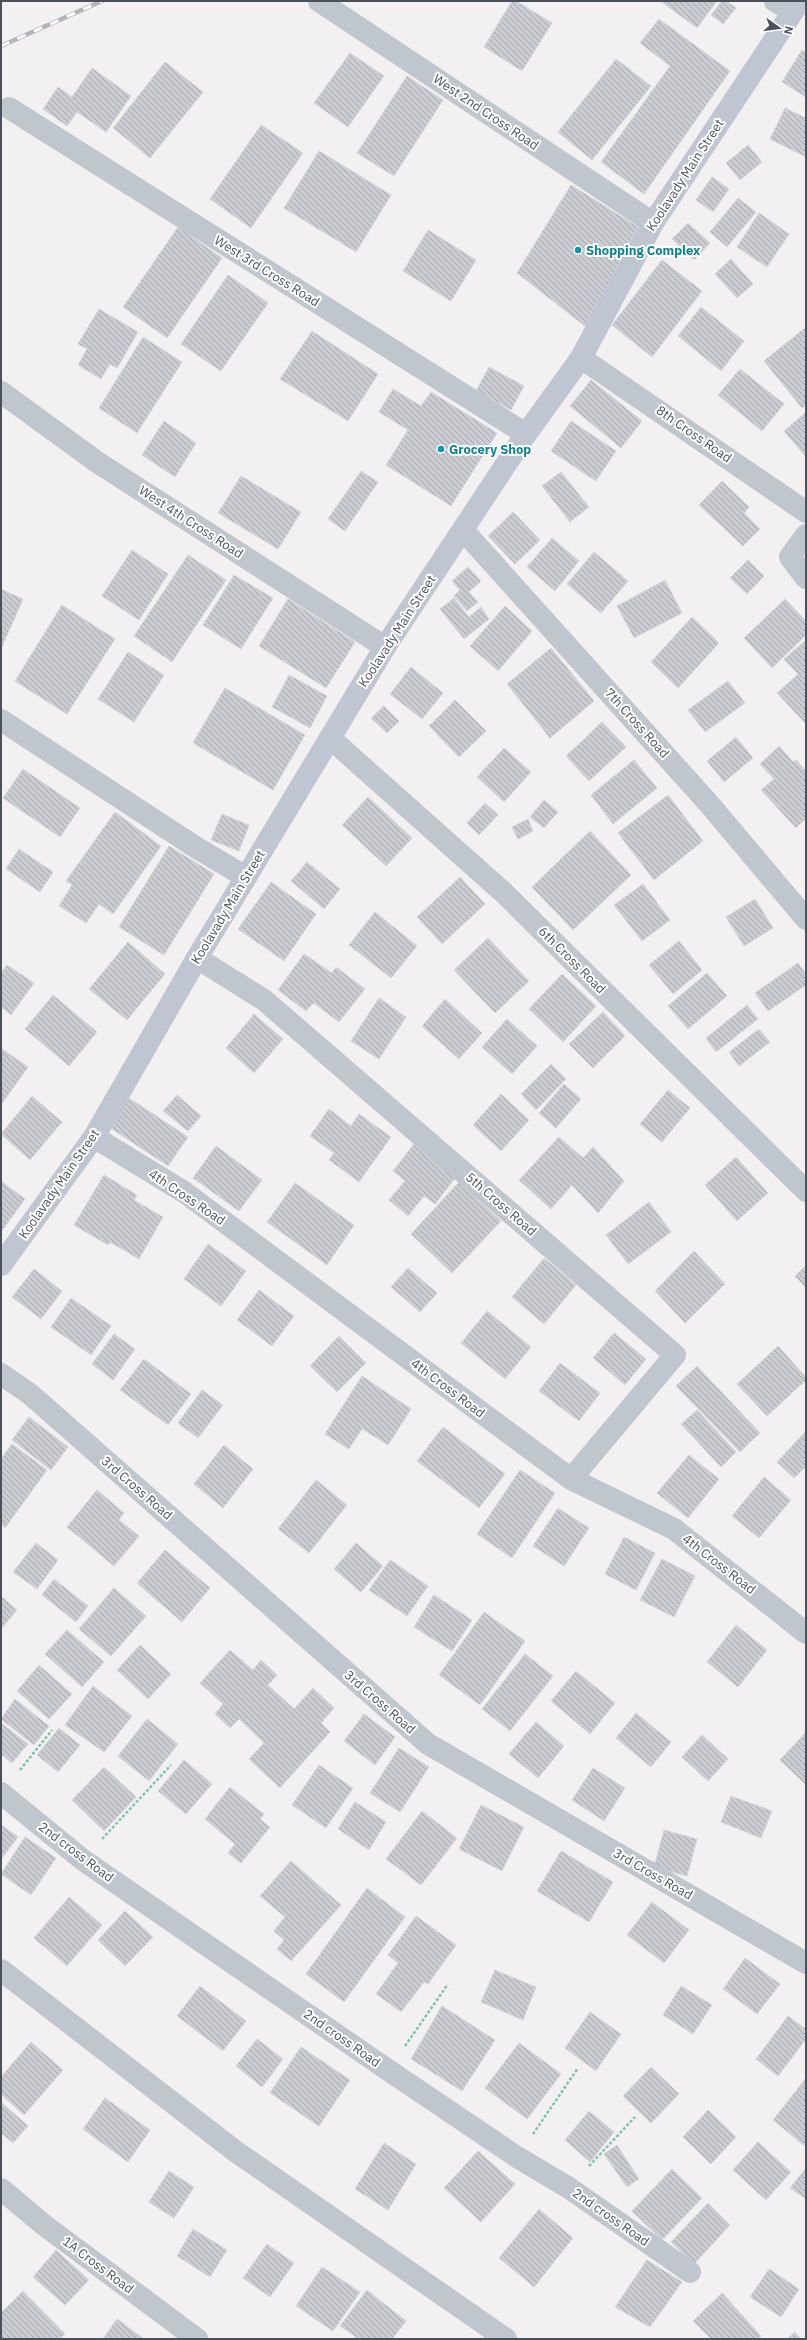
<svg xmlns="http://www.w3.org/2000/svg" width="807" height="2340" viewBox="0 0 807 2340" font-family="'IBM Plex Sans',sans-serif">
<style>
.building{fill:url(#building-back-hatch);stroke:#d5d6db}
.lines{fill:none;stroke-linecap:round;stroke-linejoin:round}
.path{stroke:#7fc5aa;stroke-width:2.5;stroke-dasharray:3 2;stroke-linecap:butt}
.minor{stroke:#c0c6cd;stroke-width:22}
.secondary{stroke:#c0c6d1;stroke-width:22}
.rail-casing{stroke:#b3b5b9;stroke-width:4.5}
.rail{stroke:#fff;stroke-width:3;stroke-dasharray:9;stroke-linecap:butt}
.culture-dot{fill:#0f9aa8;stroke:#fff;stroke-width:1.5}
.labels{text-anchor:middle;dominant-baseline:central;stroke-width:4;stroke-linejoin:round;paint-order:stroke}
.street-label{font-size:13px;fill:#4a515b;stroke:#fff}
.culture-label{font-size:13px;font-weight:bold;fill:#0d838f;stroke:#fff;text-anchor:start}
</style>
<defs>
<pattern id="building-back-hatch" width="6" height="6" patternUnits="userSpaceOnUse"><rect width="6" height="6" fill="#cbccd2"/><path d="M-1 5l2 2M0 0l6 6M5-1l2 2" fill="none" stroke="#a7a8ad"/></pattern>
</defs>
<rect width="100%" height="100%" fill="#f2f0f0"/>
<path class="building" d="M512,1h4l36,22 -30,48 -38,-24z
M664,1h53l-20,27 -34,-25z
M722,1h4l10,7 -13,16 -12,-9z
M659,19l71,52 -86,123 -43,-32 69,-96 -30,-23z
M802,50l4,3v44l-24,-15z
M350,53l34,23 -36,51 -34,-24z
M616,59l35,27 -59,74 -34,-28z
M165,62l38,30 -53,66 -37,-30z
M92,68l39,28 -25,36 -29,-20 -10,14 -24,-17 15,-22 14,10z
M407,76l36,24 -49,76 -37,-23z
M785,108l21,10v39l-36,-18z
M261,125l42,28 -52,75 -41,-29z
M748,145l14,17 -22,18 -14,-17z
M319,151l72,44 -35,57 -72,-44z
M712,177l17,12 -16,23 -17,-12z
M571,185l67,42 -52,100 -69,-54z
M738,198l18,14 -29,35 -17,-15z
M759,213l30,21 -22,33 -30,-20z
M688,223l22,20 -16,17 -22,-21z
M178,227l44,31 -55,80 -44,-31z
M428,230l48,30 -25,41 -48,-30z
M731,259l22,25 -16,14 -22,-24z
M662,260l40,31 -50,66 -40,-32z
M228,275l40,28 -47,68 -40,-27z
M701,307l43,34 -23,30 -43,-35z
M99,309l39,23 -21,36 -7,-4 -9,15 -23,-14 9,-16 -9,-5z
M806,327v78l-4,3 -38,-47z
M312,331l66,43 -30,47 -68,-42z
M143,337l39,25 -45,71 -38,-25z
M489,367l35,19 -13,24 -35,-19z
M740,369l44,35 -22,27 -44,-36z
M591,380l51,41 -21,27 -51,-42z
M393,389l28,17 10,-14 66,41 -46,73 -65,-41 22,-35 -29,-18z
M806,412v43l-1,1 -21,-25z
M164,421l32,22 -21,34 -33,-22z
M571,421l45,30 -20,30 -45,-30z
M361,471l17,11 -33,49 -17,-12z
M561,472l28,35 -19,15 -28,-36z
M241,476l60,36 -23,37 -60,-36z
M722,481l27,26 -5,6 16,16 -17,17 -44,-41z
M513,512l27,28 -25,24 -27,-28z
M552,538l27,23 -24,30 -28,-24z
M132,550l36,24 -29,46 -37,-24z
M594,552l34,29 -27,32 -34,-29z
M188,555l38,25 -54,82 -38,-26z
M748,560l16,16 -17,18 -17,-16z
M468,567l13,14 -12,11 9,10 -11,9 -13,-15 6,-6 -8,-9z
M234,575l39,23 -32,51 -38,-24z
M665,580l17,33 -48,25 -17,-32z
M1,589l22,10 -22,50z
M454,598l15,19 12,-10 8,12 -25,20 -24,-30z
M288,599l67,43 -29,46 -67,-42z
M785,599l21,22v14l-34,33 -28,-30z
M62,605l53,34 -48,75 -52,-33z
M505,606l27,25 -34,40 -28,-25z
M692,617l27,26 -41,45 -27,-26z
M806,640v84l-29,-31 21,-19 -14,-15z
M551,648l43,53 -44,37 -43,-54z
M128,652l36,23 -30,47 -36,-23z
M411,667l32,26 -21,26 -32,-25z
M289,675l38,21 -17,32 -38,-21z
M728,681l17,22 -40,29 -17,-22z
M225,688l80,47 -32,55 -80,-47z
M455,700l31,31 -27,26 -30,-31z
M384,706l15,15 -12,12 -16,-15z
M602,722l24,25 -37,34 -23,-25z
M736,737l17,21 -29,24 -17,-21z
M779,746l14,16 3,-2 10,11v47l-10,10 -35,-38 13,-11 -14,-15z
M504,748l27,24 -27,30 -27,-25z
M634,760l23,28 -44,36 -22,-29z
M23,769l57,39 -20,29 -57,-39z
M668,795l35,46 -49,39 -36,-47z
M368,797l44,41 -26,28 -44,-41z
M544,800l14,12 -14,16 -14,-11z
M485,803l13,12 -19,20 -12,-12z
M115,812l46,34 -48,68 -14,-10 -13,19 -27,-17 13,-21 -6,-4z
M222,814l27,11 -10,26 -28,-11z
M528,819l5,12 -15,8 -6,-12z
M590,831l41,44 -58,55 -41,-43z
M169,846l45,28 -50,81 -45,-28z
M19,849l34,23 -13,20 -34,-23z
M307,862l33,27 -16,20 -33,-28z
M460,877l25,27 -43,40 -25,-27z
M271,882l45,32 -32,47 -46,-32z
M643,884l27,36 -28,21 -28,-36z
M755,899l18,29 -29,18 -18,-29z
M375,912l42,34 -26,32 -42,-33z
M488,938l41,43 -34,32 -41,-43z
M679,941l23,29 -29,24 -24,-29z
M128,942l37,32 -38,46 -38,-31z
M304,954l28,19 4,-6 29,22 -26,33 -25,-19 -8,8 -28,-21z
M798,963l8,11v11l-38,26 -13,-18z
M7,965l27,18 -23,32 -10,-8v-34z
M707,973l20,23 -39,33 -20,-23z
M562,974l34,32 -33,36 -34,-33z
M53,995l44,37 -28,34 -44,-37z
M379,998l27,19 -27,42 -28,-18z
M445,999l37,34 -23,26 -37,-33z
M747,1005l11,14 -42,33 -10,-14z
M603,1012l22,24 -32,32 -24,-24z
M254,1014l29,25 -29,34 -28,-25z
M507,1019l30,27 -25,28 -30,-27z
M759,1029l11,13 -31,24 -10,-14z
M1,1048l27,19 -27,38z
M551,1064l15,15 -30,31 -15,-16z
M564,1084l17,15 -25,29 -17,-15z
M668,1090l22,18 -28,34 -22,-18z
M501,1094l28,26 -28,31 -28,-26z
M177,1095l24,21 -13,15 -25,-20z
M32,1096l30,26 -32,38 -29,-26z
M129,1098l59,39 -20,29 -59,-39z
M329,1109l22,17 8,-12 32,23 -32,45 -30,-22 5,-7 -24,-17z
M559,1137l24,21 10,-11 31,34 -26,32 -26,-28 -21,24 -32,-29z
M414,1144l41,34 -20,26 -11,-8 -16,20 -19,-16 16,-19 -12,-10z
M216,1146l46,34 -23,31 -46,-33z
M736,1157l32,36 -31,28 -32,-36z
M104,1175l33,20 -3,5 29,17 -24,42 -29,-17 -2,3 -34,-20z
M1,1181l24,18 -24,33z
M459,1182l42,39 -49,52 -41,-39z
M295,1183l59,42 -27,40 -60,-43z
M649,1202l22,30 -43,32 -22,-29z
M208,1244l38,27 -25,35 -37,-27z
M694,1251l31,33 -40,39 -30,-32z
M544,1258l32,27 -32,39 -32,-27z
M806,1265v23l-11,-12z
M408,1268l29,25 -17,19 -29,-25z
M34,1269l28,22 -21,28 -29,-22z
M259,1290l35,26 -22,30 -35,-26z
M71,1298l40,28 -20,29 -40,-28z
M487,1311l44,36 -26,32 -44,-36z
M614,1333l32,26 -21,26 -32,-27z
M114,1334l21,15 -22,31 -21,-16z
M339,1336l27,27 -29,29 -27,-26z
M778,1346l28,31v3l-39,36 -30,-32z
M144,1359l47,35 -23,31 -48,-35z
M560,1363l40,30 -21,28 -40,-30z
M697,1366l63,67 -20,19 -64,-66z
M362,1376l49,33 -23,36 -26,-16 -13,20 -24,-15z
M202,1390l21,15 -25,33 -20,-15z
M697,1410l39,42 -15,15 -40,-43z
M29,1417l39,30 -17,23 -39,-30z
M443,1427l62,47 -26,34 -62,-47z
M806,1431v35l-12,12 -17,-16z
M12,1444l35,26 -42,58 -4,-4v-65z
M224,1445l29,24 -30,39 -29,-24z
M689,1455l30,24 -31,39 -31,-25z
M520,1470l35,23 -43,65 -35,-24z
M764,1477l27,23 -32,38 -27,-22z
M316,1480l31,25 -38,48 -31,-24z
M97,1490l27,23 -5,7 20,16 -25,30 -47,-39z
M558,1508l31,20 -25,38 -31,-20z
M624,1537l31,16 -19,37 -31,-16z
M36,1543l22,17 -21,29 -24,-17z
M356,1543l27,23 -22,26 -27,-23z
M165,1550l45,38 -28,34 -45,-39z
M662,1559l33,17 -21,41 -34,-17z
M390,1560l38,26 -21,30 -38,-26z
M54,1579l34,27 -12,16 -34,-27z
M114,1588l32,28 -35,40 -32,-27z
M434,1595l38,25 -20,31 -38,-24z
M1,1596l16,14 -16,19z
M484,1612l41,29 -45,64 -41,-30z
M736,1625l31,25 -29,37 -31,-25z
M67,1630l37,32 -22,25 -37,-33z
M140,1645l31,29 -23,25 -31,-29z
M230,1650l23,20 8,-10 16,15 -9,10 26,24 19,-21 21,20 -13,15 9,9 -50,56 -31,-29 15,-16 -25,-24 -9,9 -15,-14 8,-10 -23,-21z
M525,1654l28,22 -43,55 -28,-22z
M39,1665l33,29 -23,25 -32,-28z
M576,1671l39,32 -25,31 -39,-33z
M93,1686l39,30 -28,36 -39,-27z
M15,1699l34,27 -15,19 -33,-26z
M636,1713l35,29 -20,25 -35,-29z
M364,1714l31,23 -20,28 -31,-24z
M147,1719l31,25 -29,37 -31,-25z
M536,1722l28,24 -26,32 -29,-24z
M1,1723l27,21 -16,19 -11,-9z
M59,1728l21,17 -22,27 -21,-17z
M806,1732v53l-26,-25z
M702,1735l26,24 -20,22 -26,-24z
M399,1748l30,19 -29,45 -30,-19z
M184,1760l28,24 -26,30 -28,-23z
M319,1765l34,23 -27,40 -34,-23z
M104,1767l32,30 -32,34 -32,-31z
M593,1768l32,20 -21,33 -32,-21z
M230,1787l34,27 -4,5 10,8 -29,36 -13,-10 7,-9 -30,-25z
M731,1796l41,15 -11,27 -40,-16z
M355,1802l31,20 -17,28 -31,-21z
M481,1805l43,22 -22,44 -43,-22z
M422,1811l35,27 -36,47 -35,-26z
M1,1825l17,12 -17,22z
M664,1830l33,9 -10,37 -33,-9z
M25,1837l31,21 -25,37 -30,-21z
M561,1851l52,31 -24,40 -52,-31z
M291,1861l50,44 -50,56 -14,-12 7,-9 -10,-9 11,-14 -25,-21z
M367,1888l38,29 -61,85 -38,-28z
M69,1897l33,28 -35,41 -33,-28z
M652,1902l37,28 -25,33 -37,-28z
M125,1911l28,26 -28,29 -27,-26z
M416,1916l40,29 -28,39 -4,-2 -23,30 -25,-18 22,-31 -10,-8z
M745,1958l35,26 -23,30 -34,-25z
M495,1970l41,17 -13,33 -42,-18z
M200,1986l46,35 -23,30 -46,-35z
M681,1986l31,19 -19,29 -30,-19z
M442,2006l53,34 -33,51 -51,-32z
M590,2012l31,22 -25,37 -31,-23z
M788,2016l18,13v10l-28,37 -22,-17z
M257,2039l26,20 -21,28 -26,-21z
M31,2042l32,28 -39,45 -23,-21v-17z
M519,2043l42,31 -34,45 -42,-31z
M301,2047l49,33 -31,46 -49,-33z
M651,2067l28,27 -28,29 -28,-27z
M806,2078v69l-33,-27z
M105,2098l45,32 -22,32 -45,-33z
M1,2102l27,24 -15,17 -12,-10z
M708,2110l28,27 -25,27 -28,-27z
M589,2111l25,21 -24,30 -25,-22z
M758,2142l33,30 -25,28 -33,-30z
M384,2143l32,21 -28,46 -33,-21z
M617,2145l22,34 -12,8 -23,-33z
M478,2151l37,33 -34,38 -37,-34z
M806,2168v31l-16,-11z
M672,2169l30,29 -40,42 -30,-29z
M169,2171l25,16 -20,31 -25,-16z
M708,2203l22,22 -36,39 -23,-22z
M539,2209l34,29 -39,49 -35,-29z
M193,2229l34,21 -17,27 -33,-21z
M267,2244l27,19 -24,34 -27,-19z
M56,2250l33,30 -24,25 -32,-28z
M647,2260l35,22 -32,45 -35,-20z
M322,2267l38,25 -27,39 -37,-25z
M769,2269l30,20 -18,28 -31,-20z
M367,2290l39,31 -14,18h-37l1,-2 -16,-11z
M23,2291l42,43 -5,5h-57l-2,-2v-24z
M722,2293l39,43 -3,3h-47l-18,-18z
M117,2319l27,20h-41z
M795,2332l6,7h-14z"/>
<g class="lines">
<path class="path" d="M20,1770l32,-40
M102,1839l69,-74
M405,2046l43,-62
M533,2134l45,-66
M589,2166l46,-49"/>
<path class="minor" d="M319,1l334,222
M775,1l16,10
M9,108l517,326
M581,358l225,154
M1,392l96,70 288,185
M463,530l247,275 96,114
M806,535l-16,22 16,21
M1,720l196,128 49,29
M330,738l174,155 302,298
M197,958l67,42 411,355 -104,124
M94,1137l90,55 387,287 103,50 132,104
M1,1374l29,20 398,350 378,219
M1,1793l82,67 305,210 129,87 52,31 121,84
M1,1970l234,181 271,188
M1,2189l43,36 153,114"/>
<path class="secondary" d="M1,1265l93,-128 103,-179 188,-311 141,-213 55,-76 72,-135 147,-222"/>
<g class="rail-casing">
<path id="rail" d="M1,46l101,-45"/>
</g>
<use href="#rail" class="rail"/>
</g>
<g class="culture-dot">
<circle cx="578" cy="250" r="4"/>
<circle cx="441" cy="449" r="4"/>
</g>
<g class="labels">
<g class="street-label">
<text transform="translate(486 112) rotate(34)">West 2nd Cross Road</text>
<text transform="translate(685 175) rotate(-57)">Koolavady Main Street</text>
<text transform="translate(267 271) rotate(32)">West 3rd Cross Road</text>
<text transform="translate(694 434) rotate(35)">8th Cross Road</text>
<text transform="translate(191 522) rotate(33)">West 4th Cross Road</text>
<text transform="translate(397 631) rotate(-57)">Koolavady Main Street</text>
<text transform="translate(637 723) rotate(48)">7th Cross Road</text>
<text transform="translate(228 907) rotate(-59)">Koolavady Main Street</text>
<text transform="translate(572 960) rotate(45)">6th Cross Road</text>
<text transform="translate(59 1184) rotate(-55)">Koolavady Main Street</text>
<text transform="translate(187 1197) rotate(34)">4th Cross Road</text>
<text transform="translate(501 1204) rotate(41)">5th Cross Road</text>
<text transform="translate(448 1388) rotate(37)">4th Cross Road</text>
<text transform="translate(137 1488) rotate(41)">3rd Cross Road</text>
<text transform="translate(719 1564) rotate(38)">4th Cross Road</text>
<text transform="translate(380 1702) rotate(41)">3rd Cross Road</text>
<text transform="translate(76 1852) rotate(37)">2nd cross Road</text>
<text transform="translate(653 1874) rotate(30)">3rd Cross Road</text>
<text transform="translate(342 2038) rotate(35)">2nd cross Road</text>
<text transform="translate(611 2217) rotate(35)">2nd cross Road</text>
<text transform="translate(98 2265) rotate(37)">1A Cross Road</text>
</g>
<g class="culture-label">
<text x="586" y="250">Shopping Complex</text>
<text x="449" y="449">Grocery Shop</text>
</g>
</g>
<rect width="807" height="2340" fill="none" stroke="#4a515b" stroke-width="4"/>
<g transform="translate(779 28) rotate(104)" stroke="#ffffff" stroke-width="3" paint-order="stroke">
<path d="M0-3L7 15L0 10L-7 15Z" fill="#4a515b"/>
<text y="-6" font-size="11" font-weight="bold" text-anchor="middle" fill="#4a515b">N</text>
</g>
</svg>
